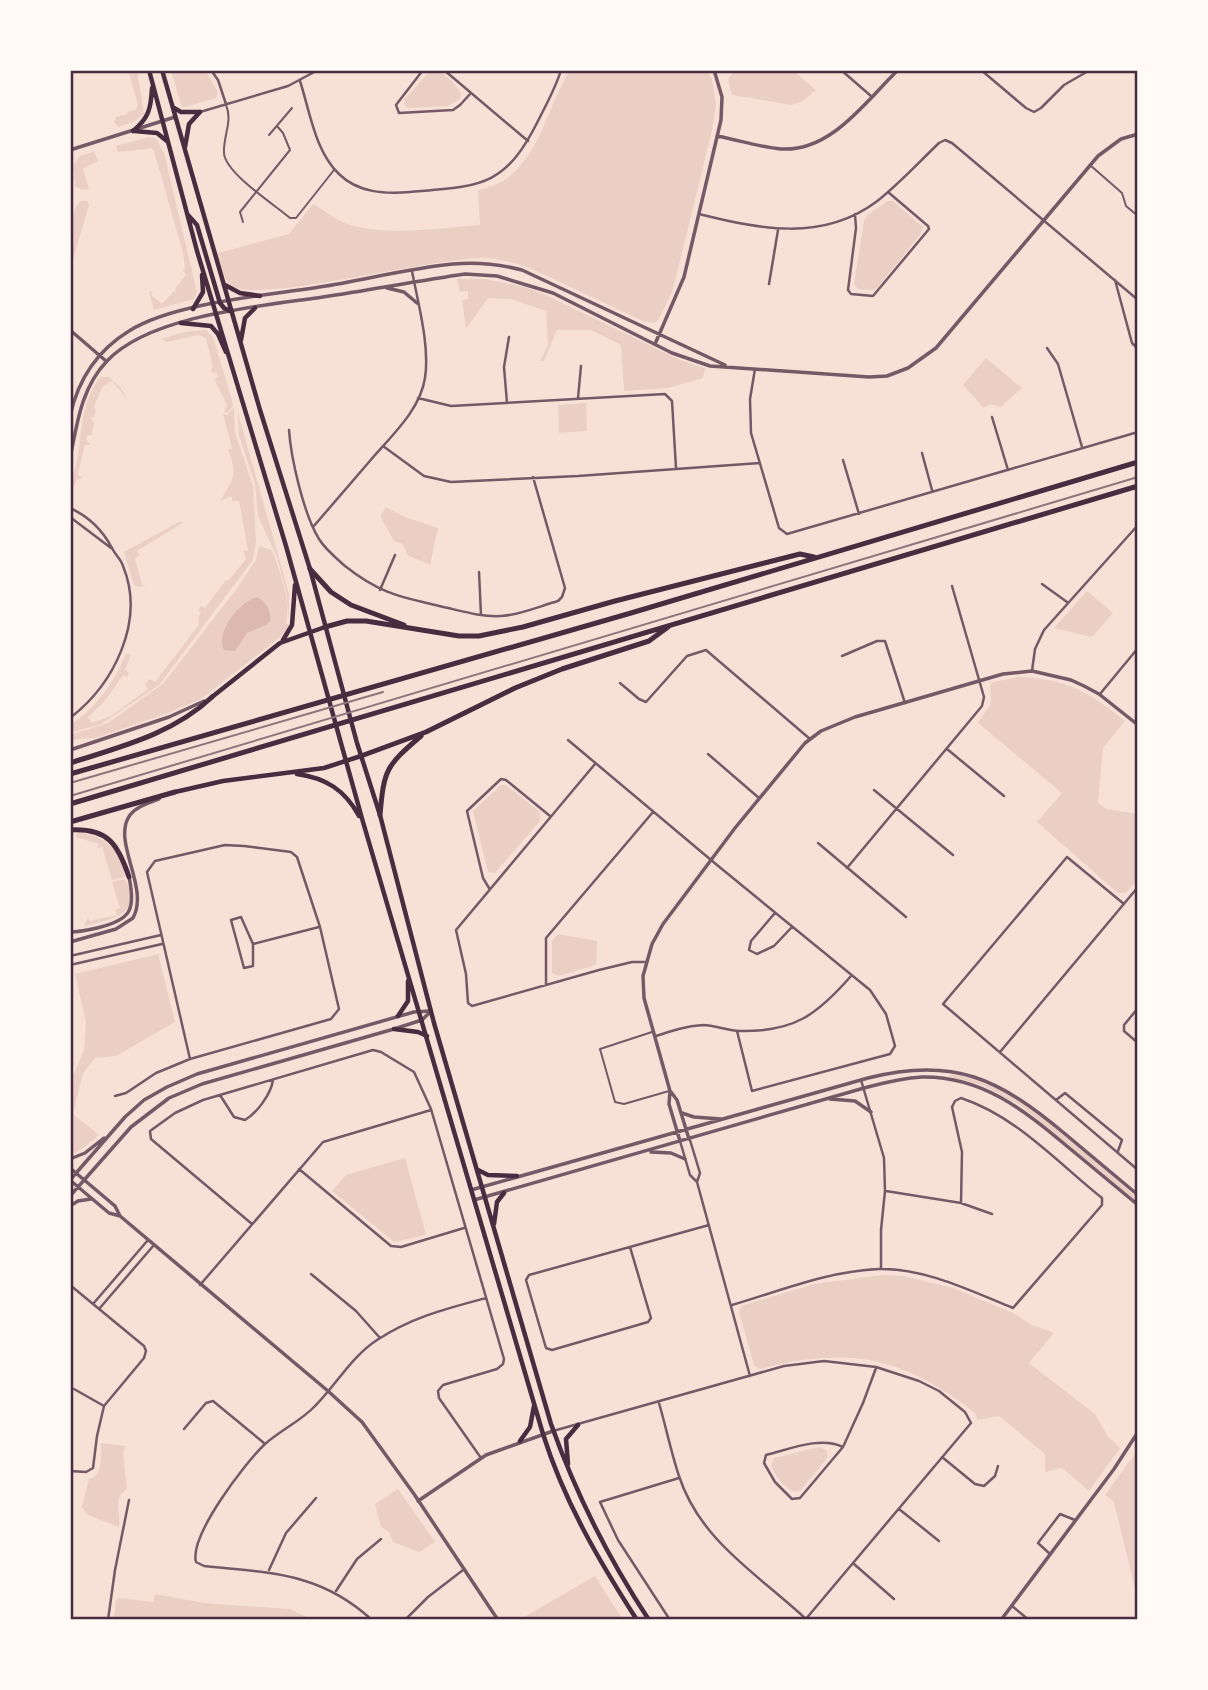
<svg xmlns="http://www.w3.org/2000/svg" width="1208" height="1690" viewBox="0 0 1208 1690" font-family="Montserrat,sans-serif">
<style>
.green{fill:#ebcfc5}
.water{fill:#dcb8b0}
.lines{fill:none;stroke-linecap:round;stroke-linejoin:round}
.service{stroke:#755966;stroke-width:2}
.minor{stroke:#755966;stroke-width:2.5}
.tertiary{stroke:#755966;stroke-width:3.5}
.secondary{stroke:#4a2c40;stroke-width:4.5}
.motorway{stroke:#4a2c40;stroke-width:5}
.tram{stroke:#8f747c;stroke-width:2}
.neatline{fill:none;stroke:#4a2c40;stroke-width:2.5}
</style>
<rect width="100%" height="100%" fill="#f7e1d7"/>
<path class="green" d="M128,70h9l7,44 -11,8 -15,5 -4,-5 2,-5 12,-3 -1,-2 8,-2 3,-5z
M171,70h34l13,22 -2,6 -34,10z
M431,70c11,0 26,14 30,24l-1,5 -12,7 -42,2 -2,-8z
M570,70h137l5,9 4,26 -5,30 -39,158 -14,27 -4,3 -9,-1 -111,-52c-16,-6 -34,-12 -52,-12 -47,0 -220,44 -249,29 -10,-6 -12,-23 -15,-34l71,-19 24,-30c9,5 18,12 27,17 36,17 101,7 140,4l-2,-34c8,-3 18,-6 25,-10 37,-24 45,-76 67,-111z
M735,70h57l24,20 -13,11 -11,4 -60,-10 -4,-16z
M149,137l8,2 7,14 33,139 -3,7 -40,11 -5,-18 4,-1 -2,4 11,9 11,-12 3,-1 -1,-2 11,-14 -3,-4 2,-3 -2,-15 -29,-102 -5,-4 -1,2 -30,3 -2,-6z
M94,151l4,10 -15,8 6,20 -7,1 -7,-4 -2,-21 7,-9z
M81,201h6l2,4 -19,65c0,-19 -4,-56 11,-69z
M888,201h5l30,26 -3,8 -43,53 -4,2 -15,-1 -4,-5 10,-63 3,-6z
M457,279h28l40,8 21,8 136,66 23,7 -2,10 -35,10 -44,3 -3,-46 -30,-15h-34l-13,31h-4l8,-16 -2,-34 -35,-12 -23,-1 -22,31 -4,-29 6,-1v-8l-8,1z
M206,330l7,7 19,64 1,5 -6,7 -3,-1 3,-7 -13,-26 4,-2 -2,-5 -4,1 -1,-4 2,-1 -7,-30 -8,-3 -32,7 -5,-3 23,-7z
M986,358l36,30 -21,19 -10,-3 -7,4 -21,-23z
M101,377h8l12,11 8,13 -17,-20 -9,5 -9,20 2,5 -2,6 -4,1 4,4 -2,13h-5l-1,6 4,2v2h-5l-7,29 4,3 -4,3 -4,-5 3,5 -7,15c0,-16 6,-26 8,-41 4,-25 4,-56 23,-77z
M586,403l1,28 -28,2 -1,-28z
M234,407l1,26 18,53 3,55 -3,19 -94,125 -58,39 -31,9v-8c26,-17 45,-43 56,-72l5,2 -6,15 4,3 -2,4 -4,-2 -19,27 -16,15 4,6 19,-7 37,-27 -3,-5 5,-5 5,3 43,-56 1,-6 -1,-2 3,-6 -3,-2 3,-4 4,2 21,-28 2,1 18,-22 -3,-8 5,-1 -9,-49h-6l-2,-5 -11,5c14,-23 18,-25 8,-51l4,-2 -9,-34 4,1z
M238,413l51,181v27l-3,-31 -9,-33 -19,-41 -3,-32 -16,-48z
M386,507l19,10 33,11 -8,37 -23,-10 -4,-11 -9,-3 -14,-25z
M179,522h5l-47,29 3,4 -5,3 7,27 4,1 -8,1 -4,-2 -10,-33z
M259,546l13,4c8,22 19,49 14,73l3,2 -5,9 -83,65 -33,14 -72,25 -19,1 -7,3v-7l38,-12 55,-39 75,-97 18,-27z
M1087,591l26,22 -21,24 -38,-9z
M1018,677c48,1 71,15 107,44l-22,27 -5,55 8,6 32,5v65l-12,14h-8l-81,-71 25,-29 -84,-70 13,-20 -1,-18 3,-3z
M501,785h5l34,27v9l-45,52 -7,-1 -15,-61z
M77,833c26,0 46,19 48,44l-13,3 -10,-33 -5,1 2,-4 -23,-7z
M125,879c19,36 -14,41 -41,47l4,-9 2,4 27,-6 -1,-5 4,-2 -8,-26z
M558,934l39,7 -1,24 -38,11 -6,-3v-32z
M158,954l17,68 -59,34 -21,2 -12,15 -10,41 26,21 -17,14 -12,7v-73l14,-33 2,-28 -11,-48z
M950,1074c63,5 140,84 188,124v5l-118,-98 -36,-19 -34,-9z
M405,1158l21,77 -32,7 -62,-51 14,-16z
M882,1275l22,1 49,12 60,25 19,12 22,8 -25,30 66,51 12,21 13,13 -31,43 -27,-23 -17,4v-18l-46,-38 -22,4 -1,-6c-73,-58 -127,-68 -216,-45l-6,-4 -15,-53 2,-6 73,-22z
M101,1443l25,3 -3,7 4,36c-15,9 -6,24 -8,38l-31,-12 -6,-8 7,-28c15,-3 11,-23 12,-36z
M819,1447l7,3 2,7 -27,33 -7,2c-11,-6 -19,-16 -23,-27l3,-7z
M1134,1455l4,3v143l-24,-99 -9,-7z
M398,1489l37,53 -16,10 -26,-10 -4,-10 -8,-5 -6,-23z
M595,1576l28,44h-104z
M155,1594l49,9 86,6 23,11h-199l2,-20 3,-2 34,4z"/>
<path class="water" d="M257,597c9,5 15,14 13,24l-4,4 -19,8 -12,18 -11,-1c-9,-18 16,-49 33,-53z"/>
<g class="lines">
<path class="service" d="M226,105c7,16 -3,31 -2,48 1,20 51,52 66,65h6l38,-48
M269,135l23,-27
M1090,165l32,28 4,13 12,10
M243,222l-3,-10 50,-62 -7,-17 -6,-7
M652,1032l-52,17 15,53 9,2 45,-13"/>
<path class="minor" d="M211,70l7,10 8,24
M423,70l-27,35 3,8 54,-3 7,-5 11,-12
M444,70l84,71
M841,70l30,26
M981,70l45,38 8,4 7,-4 23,-23 26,-15
M300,81c10,31 15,70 39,93 19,19 46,20 71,18 71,-6 95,-4 129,-73 8,-16 17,-32 22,-49
M200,112l88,-26 30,-16
M699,214c60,15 123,28 177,-12 22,-17 42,-39 63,-59l6,-3 7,3 186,157
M855,214l1,14 -8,62 3,4 22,2 56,-67 -1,-3 -40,-34
M1115,280l17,63 6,6
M769,284l9,-54
M1047,348l11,16 24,83
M755,369l-5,30 1,34 28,95 8,6 351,-102
M418,398l33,8 214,-12 7,7 4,67
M578,398l3,-32
M507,403l-3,-36 5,-30
M992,417l16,53
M289,430c2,29 15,85 30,109 6,10 17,19 26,27 38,30 58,31 103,42 17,4 35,9 53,8 19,-1 39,-10 57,-15l4,-4 3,-9 -32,-111
M383,446l41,30 27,6 127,-6 182,-13
M922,453l10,37
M843,460l16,54
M70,508c18,8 33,23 42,40 3,7 9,11 11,18 23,56 -10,119 -53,152
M70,517l41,31
M313,527c19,-22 38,-44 56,-65 21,-25 51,-51 56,-84 5,-32 -7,-75 -13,-107
M479,572l2,43
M1042,584l25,18
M380,590l15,-35
M842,656l35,-15h8l20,62
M1032,671l3,-22 9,-19 94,-105
M620,683l19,16 7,3 41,-46 19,-6 104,89
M1100,694l38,-46
M568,740l149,125 153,125 16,24 9,32 -5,8 -138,37 -15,-60
M947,749l57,47
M708,754l51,44
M595,764l-139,166 10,44 2,29 4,3 127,-36 33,-8h13
M874,790l79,65
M818,843l88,74
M225,845l19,1 47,6 6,5 23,70 19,82 -8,10 -141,40 -43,-187 8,-11z
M847,868l135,-162 2,-9 -32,-111
M489,888l-6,-10 -16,-67 34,-32 5,1 44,36
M1124,904l-57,-47 -124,147 195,166
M775,913l-24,28 -2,9 8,4 17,-8 18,-19
M253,944l-12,-27 -10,3 13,48 9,-2v-22l66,-17
M70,956l91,-21
M70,965l92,-21
M546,985v-47l107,-126
M1138,1008l-14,17v6l14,12
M656,1036c15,-5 30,-10 47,-11 12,0 25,6 37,6 54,1 77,-16 111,-55
M1000,1052l138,-165
M861,1080l23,78 1,33 -4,39v39
M220,1095l14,22 11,3c12,-7 26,-26 28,-40
M115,1096l11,-3 30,-20 34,-14
M1056,1100l9,-7 57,47 -4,11
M690,1140l10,33 -3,9 53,194
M680,1141l10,34 7,7
M299,1169l92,77 10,1 63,-19
M886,1191l75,12 31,11
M252,1224l-101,-85 -1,-8 25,-18 28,-13 170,-50 8,2 33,20 17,37 73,250 -1,5 -6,5 -54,16 -5,6 1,7 42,60
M630,1247l21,71 -3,4 -96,28 -6,-2 -20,-68 3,-5 180,-50
M311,1274l45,37 24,27
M70,1285l74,61 2,5 -2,7 -40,48 -7,30 -4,32 -7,4 -16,-1
M200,1285l123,-143 108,-32
M93,1304l55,-64
M732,1305c48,-14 96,-34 147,-36 46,-1 92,22 134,39l89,-103v-7c-45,-36 -86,-82 -141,-100l-6,3 -3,6 10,45 -1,51
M99,1309l55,-64
M74,1389l30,17
M659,1403c7,24 12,49 20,73 21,65 80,99 127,143
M184,1429l22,-26 7,-2 51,42
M553,1431l231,-65 40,-5 52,6 43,14 20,10 26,21 6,11 -166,197
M843,1447l-43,51 -8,1 -17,-17 -11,-19 2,-8c24,-6 54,-19 77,-8l20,-44 13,-35
M942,1457l33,27 9,2 11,-10 3,-10
M899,1509l40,32
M1050,1554l-12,-11 22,-29 15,6
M854,1564l40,35
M269,1570l17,-37 30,-35
M336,1591l21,-32 24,-20
M1012,1606l17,14
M108,1620l7,-50 14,-70
M372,1620c-52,-48 -102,-47 -168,-54l-8,-4c-7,-26 49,-99 68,-117 16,-15 36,-23 51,-39 21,-21 36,-49 62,-66 35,-23 68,-31 109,-42
M405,1620l23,-23 35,-27
M670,1620l-52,-80 -18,-38 79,-24"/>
<path class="tertiary" d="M717,136c21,4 42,11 64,13 50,3 84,-47 117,-79
M70,150l105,-33
M387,288l17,4 13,11
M70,330l36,31
M655,344l29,-67 37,-157 1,-23 -8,-27
M70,416c8,-36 28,-66 59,-85 46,-29 143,-36 197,-45 42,-7 85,-18 127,-22 24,-2 46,0 69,6l203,95
M70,459c7,-35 11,-71 37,-98 43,-46 155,-55 216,-64 47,-7 94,-16 142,-23l32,2 56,17 119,60 38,13 159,11 18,-1 21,-8 28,-20 162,-192 23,-17 17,-5
M70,750l99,-33 35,-16
M70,932c10,0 18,-2 27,-4 34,-8 39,-18 32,-51
M70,942l46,-13 17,-11c17,-31 -22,-77 -3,-103 7,-9 19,-12 29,-16
M671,1092l6,8 12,39
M830,1099l25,2 16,11
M682,1113l12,4 27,2
M680,1141l-11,-37 1,-13 -26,-93 -1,-22 9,-32 11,-20 72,-96 70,-85 16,-12 34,-14 148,-43 29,-3 39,9 13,6 15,8 39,31
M651,1152l20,1 14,6
M70,1159l15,-6 19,-15
M70,1168l45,38 5,10 208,175 34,31 52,72 84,126
M70,1180l55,-63 19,-17 23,-13 30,-13 217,-62 16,-1
M71,1181l38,32 11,3
M471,1190l397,-112c86,-22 131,1 196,55 25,21 49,41 74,62
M70,1196l61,-69 38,-29 33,-14 192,-55 28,-9 9,-9
M474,1200l390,-112c19,-5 38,-10 58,-11 60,-1 102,33 146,70 23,19 47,39 70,58
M70,1206l8,-5 13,-2
M418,1501l68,-46 67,-24
M1001,1620l113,-151 24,-37"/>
<path class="secondary" d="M149,70l48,181 89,295 77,276 180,612c21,67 56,127 94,186
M162,70l98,340 50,159 47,174 23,72 54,208 117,401c25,70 57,134 98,196
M174,108l7,4h18
M133,131c16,-13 18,-23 19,-43
M134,131l23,2 11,9
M185,147l4,-23 11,-12
M188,215l9,10 23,78 4,5 8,4
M225,285l15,8 20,3
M193,309l10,-17 -1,-17
M181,323l30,3 7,8 8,18
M241,340l4,-22 10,-10
M283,640l9,-15 3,-40
M212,697l68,-54 45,-16
M297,774c29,4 48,16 62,42
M175,792l48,-11 101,-13 37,-12
M398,1016l10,-15v-20
M394,1029l24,3 9,4
M478,1170l10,5 29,1
M494,1224l3,-22 7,-9
M520,1441l10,-14 4,-21
M568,1464l-2,-25 12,-14"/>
<path class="motorway" d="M310,569l21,23 20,13 53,20
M325,627l22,-6h19l93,15h20l44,-9 92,-26 185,-47 14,3
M361,756l65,-24 89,-44 47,-19 87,-28 19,-14
M70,763c50,-16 103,-29 142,-66
M70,774l561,-161 507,-151
M70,804l1068,-318
M380,815c4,-46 6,-49 41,-79
M70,822l105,-30
M70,830c38,-2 48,14 59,47"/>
<path class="tram" d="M70,783l313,-91
M70,796l1068,-319"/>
</g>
<rect width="1208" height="1690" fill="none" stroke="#fffaf5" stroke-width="144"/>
<rect x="72" y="72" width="1064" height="1546" class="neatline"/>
</svg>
